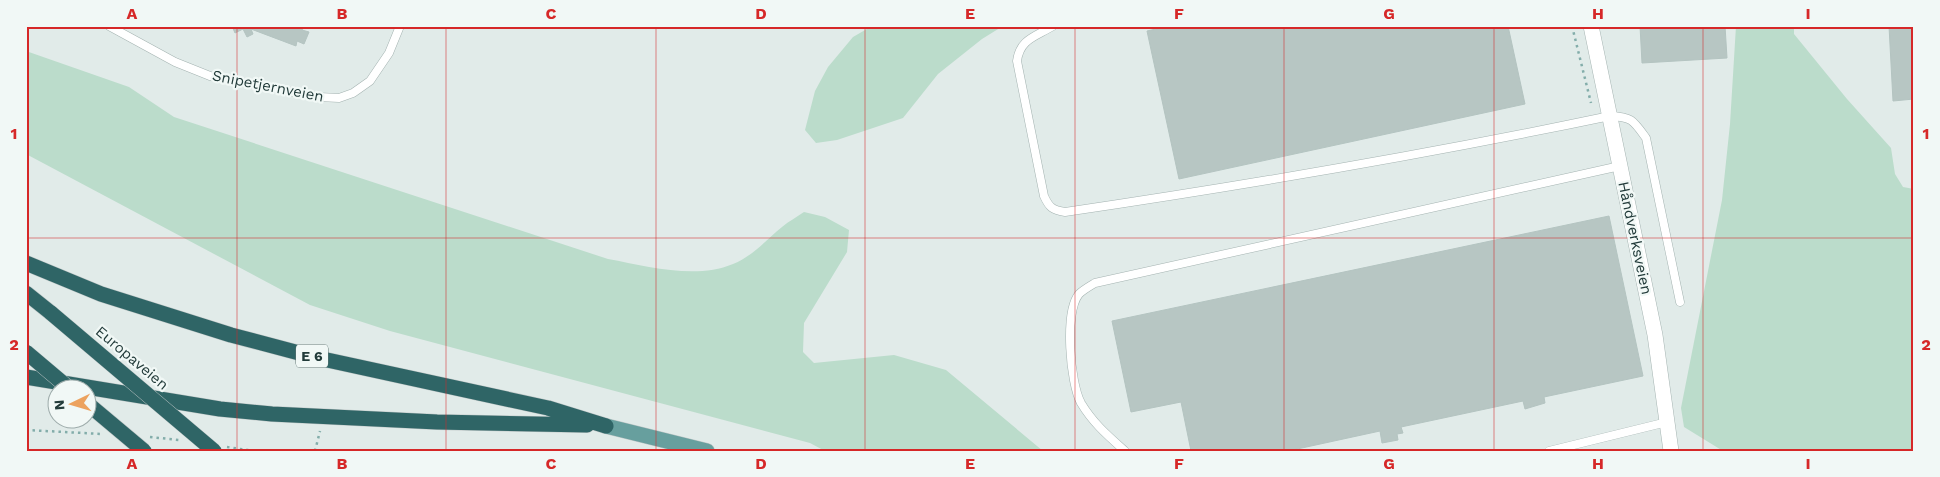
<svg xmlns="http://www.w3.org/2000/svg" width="1940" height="477" viewBox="0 0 1940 477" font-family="'Work Sans',sans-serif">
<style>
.green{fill:#bbdccb}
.building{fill:#b7c6c3;stroke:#b4c4c1}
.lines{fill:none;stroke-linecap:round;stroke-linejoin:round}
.lane-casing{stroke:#a4b3b1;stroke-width:9}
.street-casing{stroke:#a4b3b1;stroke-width:16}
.primary-casing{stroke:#c1c8c8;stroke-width:16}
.highway-casing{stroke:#c1c8c8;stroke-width:16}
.path{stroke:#83adaa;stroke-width:2.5;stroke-dasharray:2.5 4;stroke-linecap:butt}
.lane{stroke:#fff;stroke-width:8}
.street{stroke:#fff;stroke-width:15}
.primary{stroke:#679f9e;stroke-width:15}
.highway{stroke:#2f6566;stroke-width:15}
.highway-bridge-casing{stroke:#c1c8c8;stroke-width:16;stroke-linecap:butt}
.highway-bridge{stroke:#2f6566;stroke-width:15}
.grid{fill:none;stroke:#d62828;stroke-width:1;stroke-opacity:0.55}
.labels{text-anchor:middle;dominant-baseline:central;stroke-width:4.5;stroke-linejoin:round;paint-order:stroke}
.shield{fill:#f1f8f6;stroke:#607472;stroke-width:1}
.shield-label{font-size:14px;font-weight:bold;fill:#223b3a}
.street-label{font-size:15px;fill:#223b3a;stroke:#f1f8f6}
.neatline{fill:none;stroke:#d62828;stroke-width:2}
.grid-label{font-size:16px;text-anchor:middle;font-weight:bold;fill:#d62828}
</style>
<rect width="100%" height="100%" fill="#e1ebe9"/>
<path class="green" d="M872,26h131l-21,13 -44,35 -35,44 -66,22 -21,3 -11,-13 10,-39 13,-24 25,-30z
M1736,26h58v8l53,65 44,49 4,26 8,13 11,2v262h-191l-39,-24 -3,-19 41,-208 8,-76z
M26,51l103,36 45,30 434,142c39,7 87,21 125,5 20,-8 33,-24 49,-37 7,-6 15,-10 22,-15l21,5 24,13 -2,22 -43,71 -1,29 11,11 80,-8 52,15 97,81h-218l-15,-8 -420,-112 -80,-26 -284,-151z"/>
<path class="building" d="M232,26h72l-2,4 7,2 -5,12 -7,-3 -1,5 -45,-17 2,5 -6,3 -4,-8 -8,4z
M1169,26h339l17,78 -346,75 -32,-148z
M1640,26h85l2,32 -85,5z
M1889,26h25v73l-21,2z
M1609,216l34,160 -99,21 1,6 -20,6 -2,-8 -122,26 2,6 -6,1 1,6 -16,3 -2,-12 -92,20h-97l-10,-49 -50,10 -19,-91z"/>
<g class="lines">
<g class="lane-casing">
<path id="lane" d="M109,26l66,36 35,14 109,21 20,1 14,-5 17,-12 19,-28 11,-27
M1053,26c-18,11 -33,13 -36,35l27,135c5,11 8,14 21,16 182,-27 364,-58 545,-96 22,1 23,4 36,22l34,164
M1125,451c-18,-16 -32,-28 -44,-48 -11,-20 -17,-91 -2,-109 4,-4 11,-8 16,-11l525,-117
M1549,451l118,-29"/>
</g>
<g class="street-casing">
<path id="street" d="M1591,26l64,309 16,116"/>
</g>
<g class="primary-casing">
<path id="primary" d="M606,426l101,25"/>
</g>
<g class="highway-casing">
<path id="highway" d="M26,263l75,31 130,41 87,23 230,50 58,18
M26,293l25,20
M26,377l194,32 52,5 165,8 150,3"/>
</g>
<path class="path" d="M1572,26l19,77
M26,430l76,4
M150,437l29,3
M227,447l27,4
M315,451l5,-20"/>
<use href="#lane" class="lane"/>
<use href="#street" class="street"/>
<use href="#primary" class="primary"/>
<use href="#highway" class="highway"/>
<g class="highway-bridge-casing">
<path id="highway-bridge" d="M51,313l163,138
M26,352l45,38
M88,404l56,47"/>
</g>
<use href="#highway-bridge" class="highway-bridge"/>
</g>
<path class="grid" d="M237,26v425M446,26v425M656,26v425M865,26v425M1075,26v425M1284,26v425M1494,26v425M1703,26v425M26,238h1888"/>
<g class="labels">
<rect class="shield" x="296" y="344.5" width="32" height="23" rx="4"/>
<g class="shield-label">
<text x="312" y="356">E 6</text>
</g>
<g class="street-label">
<text transform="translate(268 86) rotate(11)">Snipetjernveien</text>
<text transform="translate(1635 238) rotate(78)">Håndverksveien</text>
<text transform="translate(132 358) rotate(40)">Europaveien</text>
</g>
</g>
<rect width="1940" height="477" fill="none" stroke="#f1f8f6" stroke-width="55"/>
<g transform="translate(72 404) rotate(265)"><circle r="24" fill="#f1f8f6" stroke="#9eacab"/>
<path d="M0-4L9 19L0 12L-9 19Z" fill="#eca25e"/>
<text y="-8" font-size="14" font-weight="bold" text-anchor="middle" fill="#223b3a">N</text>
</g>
<rect x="28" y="28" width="1884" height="422" class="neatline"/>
<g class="grid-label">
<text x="132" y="19">A</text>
<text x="342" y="19">B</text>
<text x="551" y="19">C</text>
<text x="761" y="19">D</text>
<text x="970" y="19">E</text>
<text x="1179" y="19">F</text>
<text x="1389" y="19">G</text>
<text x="1598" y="19">H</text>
<text x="1808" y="19">I</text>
<text x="14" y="139">1</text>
<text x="1926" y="139">1</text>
<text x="14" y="350">2</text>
<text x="1926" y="350">2</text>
<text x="132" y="469">A</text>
<text x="342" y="469">B</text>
<text x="551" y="469">C</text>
<text x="761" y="469">D</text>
<text x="970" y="469">E</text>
<text x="1179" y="469">F</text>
<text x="1389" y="469">G</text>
<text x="1598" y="469">H</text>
<text x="1808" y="469">I</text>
</g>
</svg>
